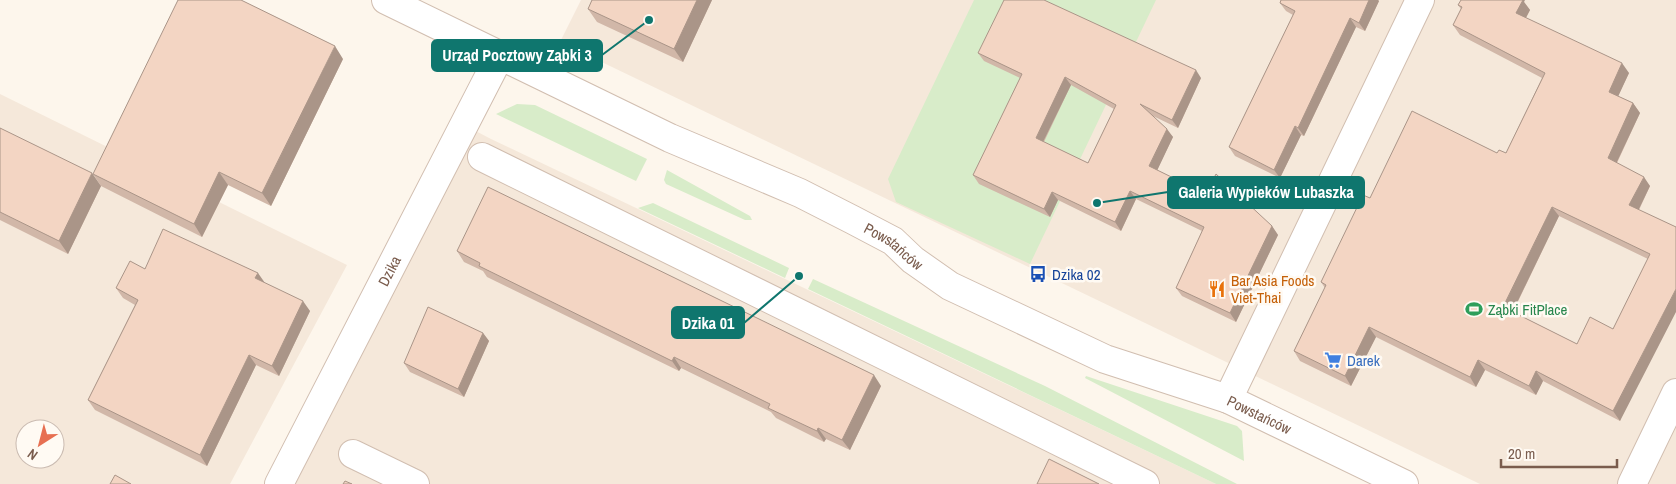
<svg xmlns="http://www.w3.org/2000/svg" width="1676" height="484" viewBox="0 0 1676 484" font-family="'Archivo Narrow',sans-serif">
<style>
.residential{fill:#f5e8da;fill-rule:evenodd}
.green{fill:#d8ecc9}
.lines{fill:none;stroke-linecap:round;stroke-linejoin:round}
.minor-casing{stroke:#d1beb0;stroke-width:30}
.tertiary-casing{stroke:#d1beb0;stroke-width:30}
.minor{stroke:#fff;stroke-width:28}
.tertiary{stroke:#fff;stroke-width:28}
.wall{fill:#d1b7a8;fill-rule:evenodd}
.shaded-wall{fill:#aa9588}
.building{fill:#f3d5c3;stroke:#aa9588;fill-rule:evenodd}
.labels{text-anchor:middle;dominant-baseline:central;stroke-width:5;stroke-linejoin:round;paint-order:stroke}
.street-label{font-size:15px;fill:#7a5c4d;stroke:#fffaf3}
.transit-label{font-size:15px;fill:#164399;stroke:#fffaf3;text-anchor:start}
.food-label{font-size:15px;fill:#c56008;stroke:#fffaf3;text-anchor:start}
.leisure-label{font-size:15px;fill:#27864d;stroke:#fffaf3;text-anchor:start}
.shop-label{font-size:15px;fill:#366cbe;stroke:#fffaf3;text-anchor:start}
.leader{fill:none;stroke:#0f766e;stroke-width:2}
.callout-dot{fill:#0f766e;stroke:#fffaf3;stroke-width:2}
.callout{fill:#0f766e;stroke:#0f766e;stroke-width:2}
.callout-label{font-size:16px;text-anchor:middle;font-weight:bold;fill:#fff}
</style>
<rect width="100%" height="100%" fill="#fdf6ec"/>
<path class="residential" d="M581,0h1095v484h-196l-920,-442z
M0,94l347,171 -117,219h-230zM25,429h30v30h-30z
M468,127l23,12 725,345h-934z"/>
<path class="green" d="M974,0h182l-126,264 -134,-62 -8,-23z
M517,104l18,1 112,54 -11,22 -140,-67z
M667,170l83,46 2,4h-7l-79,-36 -2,-4z
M653,203l136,65 -4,10 -147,-70z
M813,279l232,107 192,98h-21l-408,-195z
M1086,376l151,50 5,5 2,30 -159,-83z"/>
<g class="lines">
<g class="minor-casing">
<g id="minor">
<path d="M482,157l663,327"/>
<path d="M1228,399l192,-399"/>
<path d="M353,454l62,30"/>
<path id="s1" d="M279,484l220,-427"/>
<path d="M1632,484l44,-91"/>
</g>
</g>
<g class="tertiary-casing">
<g id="tertiary">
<path id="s2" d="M386,0l284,138 130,55 53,27 40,21 20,19 37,26 155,73 123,40 176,85"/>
</g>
</g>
<use href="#minor" class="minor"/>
<use href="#tertiary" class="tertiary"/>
</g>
<path class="wall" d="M592,0h120l-29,62 -86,-40 -9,-13z
M1281,0h97l1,1 -14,30 -9,-4 -52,109 -3,-1 -21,43 -45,-22 -6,-9 64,-132 -7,-4 -6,-8z
M1524,2l6,8 -4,8 103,55 -11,23 15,7 7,10 -23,50 33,23 -11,24 37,17 -56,194 -77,-40 -7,14 -51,-25 -9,17 -100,-50 -25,49 -51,-25 -6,-10 31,-63 -4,-6 49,-84 127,-45h9l36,-75 -82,-43 -7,-10 8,-16 -3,-4zM1559,216l89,43 -35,70 -36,15 -64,-32z
M978,53l223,25 -23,50 -25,-12 20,21 -16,33 115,56 6,9 -42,87 -54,-26 -6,-8 26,-57 -66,-32 -15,32 -63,-31 -8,17 -71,-33 -6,-9 47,-97 -36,-17zM1071,85l43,24 -26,54 -44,-21z
M343,59l-72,147 -43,-21 -26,52 -101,-51 -8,-12z
M0,128l101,58 -33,68 -68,-34z
M457,251l424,135 -31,64 -24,-11 -2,3 -48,-24 -5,-6 -90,-44 -2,3 -192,-94 -4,-6 -19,-9z
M145,269l120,14 45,28 -31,65 -23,-11 -49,101 -112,-56 -7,-10 47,-95 -12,-7 -7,-10z
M483,333l6,8 -25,56 -54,-25 -6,-9z"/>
<path class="shaded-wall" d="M697,0h15l-29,62 -9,-13z
M1369,0h9l1,1 -14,30 -6,-8z
M1518,0h7l-1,2 6,8 -7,13 -7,-10z
M1350,18l6,9 -52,109 -6,-8z
M335,46l8,13 -72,147 -9,-13z
M1622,63l7,10 -13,28 -7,-9z
M1196,70l5,8 -23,50 -6,-8z
M1065,77l6,8 -30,61 -5,-8z
M1633,103l7,10 -26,55 -6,-10z
M1295,126l6,9 -21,43 -6,-8z
M1167,129l6,8 -18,38 -6,-9z
M219,172l9,13 -26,52 -8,-13z
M92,173l9,13 -33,68 -9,-13z
M1644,177l6,9 -14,29 -7,-10z
M1130,191l6,8 -15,32 -6,-9z
M1052,192l6,8 -8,17 -6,-8z
M1552,207l7,9 -49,101 -7,-10z
M1272,226l6,9 -42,87 -6,-9z
M258,273l7,10 -10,-5z
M1676,289v23l-56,109 -7,-10z
M303,301l7,10 -31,65 -7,-10z
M1369,327l7,10 -25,49 -6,-10z
M483,333l6,8 -25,56 -6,-8z
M249,355l7,10 -49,101 -7,-11z
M674,357l7,11 -2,3 -7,-10z
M1478,360l7,10 -9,17 -6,-10z
M1536,371l7,10 -7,14 -7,-9z
M874,375l7,11 -31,64 -8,-10z
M818,428l8,11 -2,3 -7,-11z"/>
<path class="building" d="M178,0h63l94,46 -73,147 -43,-21 -25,52 -101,-50z
M592,0h105l-23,49 -86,-40z
M1004,0h40l152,70 -24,50 -32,-16 27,25 -18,37 57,28 10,-20 56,52 -42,87 -54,-25 28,-61 -74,-36 -15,31 -63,-30 -8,17 -71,-34 49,-101 -44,-21zM1065,77l51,28 -28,58 -52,-25z
M1281,0h88l-10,23 -9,-5 -52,110 -3,-2 -21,44 -45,-23 66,-136 -15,-8z
M1461,0h62l-7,13 106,50 -13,29 24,11 -25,55 36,19 -15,28 47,22v62l-63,122 -77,-40 -7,15 -51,-26 -8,17 -101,-50 -24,49 -51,-25 32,-66 -5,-3 42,-87 7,3 42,-87 85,42 2,-3 7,3 39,-80 -92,-48 9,-18 -4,-2zM1552,207l98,47 -37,75 -23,-12 -13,27 -74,-37z
M0,128l92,45 -33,68 -59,-29z
M488,187l386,188 -32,65 -24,-12 -1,3 -49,-23 2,-4 -96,-47 -2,4 -193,-95 1,-3 -23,-12z
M163,229l95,44 -3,5 48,23 -31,65 -23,-11 -49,100 -112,-55 50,-100 -22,-12 14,-27 15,8z
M428,307l55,26 -25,56 -54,-26z
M1049,459l50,25h-62z
M115,475l16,9h-21z
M345,481l7,3h-9z"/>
<defs>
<g id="bus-bare" transform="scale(1.35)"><path d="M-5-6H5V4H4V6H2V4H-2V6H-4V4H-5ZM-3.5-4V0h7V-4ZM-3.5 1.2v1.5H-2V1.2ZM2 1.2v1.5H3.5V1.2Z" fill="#1a4fb4" stroke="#fffaf3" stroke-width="2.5" paint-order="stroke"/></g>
<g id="restaurant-bare" transform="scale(1.35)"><path d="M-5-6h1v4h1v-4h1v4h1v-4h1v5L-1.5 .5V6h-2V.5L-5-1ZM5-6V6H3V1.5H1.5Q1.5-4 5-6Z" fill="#e8710a" stroke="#fffaf3" stroke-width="2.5" paint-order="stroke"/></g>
<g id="stadium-bare" transform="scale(1.35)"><path d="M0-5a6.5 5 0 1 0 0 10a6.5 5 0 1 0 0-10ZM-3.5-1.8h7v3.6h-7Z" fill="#2e9e5b" stroke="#fffaf3" stroke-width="2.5" paint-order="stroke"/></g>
<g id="supermarket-bare" transform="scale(1.35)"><path d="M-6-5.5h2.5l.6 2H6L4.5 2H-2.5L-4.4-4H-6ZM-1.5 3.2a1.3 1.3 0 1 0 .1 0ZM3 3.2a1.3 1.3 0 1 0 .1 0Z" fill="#3f7fe0" stroke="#fffaf3" stroke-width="2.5" paint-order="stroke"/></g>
</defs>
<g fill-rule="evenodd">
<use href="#bus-bare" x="1038" y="274"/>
<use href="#restaurant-bare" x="1217" y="289"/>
<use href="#stadium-bare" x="1474" y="309"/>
<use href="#supermarket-bare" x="1333" y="360"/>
</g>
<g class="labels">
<g class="street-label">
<text stroke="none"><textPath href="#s2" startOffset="565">Powstańców</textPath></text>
<text stroke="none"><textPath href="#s1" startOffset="240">Dzika</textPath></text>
<text stroke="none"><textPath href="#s2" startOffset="970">Powstańców</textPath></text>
</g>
<g class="transit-label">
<text x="1052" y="274">Dzika 02</text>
</g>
<g class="food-label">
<text x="1231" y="280">Bar Asia Foods<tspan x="1231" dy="17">Viet-Thai</tspan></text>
</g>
<g class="leisure-label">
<text x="1488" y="309">Ząbki FitPlace</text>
</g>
<g class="shop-label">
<text x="1347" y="360">Darek</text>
</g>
</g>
<path class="leader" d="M649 20L602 55M1097 203L1168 192M799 276L744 323"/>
<g class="callout-dot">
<circle cx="649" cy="20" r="5"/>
<circle cx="1097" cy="203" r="5"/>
<circle cx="799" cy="276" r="5"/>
</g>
<g class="callout">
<rect x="432" y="40" width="170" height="31" rx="5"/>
<rect x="1168" y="177" width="196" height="31" rx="5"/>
<rect x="672" y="307" width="72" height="31" rx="5"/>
</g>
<g class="callout-label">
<text x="517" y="61">Urząd Pocztowy Ząbki 3</text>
<text x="1266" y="198">Galeria Wypieków Lubaszka</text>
<text x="708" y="329">Dzika 01</text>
</g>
<g transform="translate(40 444) rotate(216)"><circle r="24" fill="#fffaf3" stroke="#cabbb1"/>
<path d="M0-4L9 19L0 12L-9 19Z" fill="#e76f51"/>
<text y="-8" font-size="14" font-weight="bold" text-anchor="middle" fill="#7a5c4d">N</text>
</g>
<path d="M1501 459v8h116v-8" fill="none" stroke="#7a5c4d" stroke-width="2.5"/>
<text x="1508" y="459" font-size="15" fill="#7a5c4d" stroke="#fffaf3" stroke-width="4" paint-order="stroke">20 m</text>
</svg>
